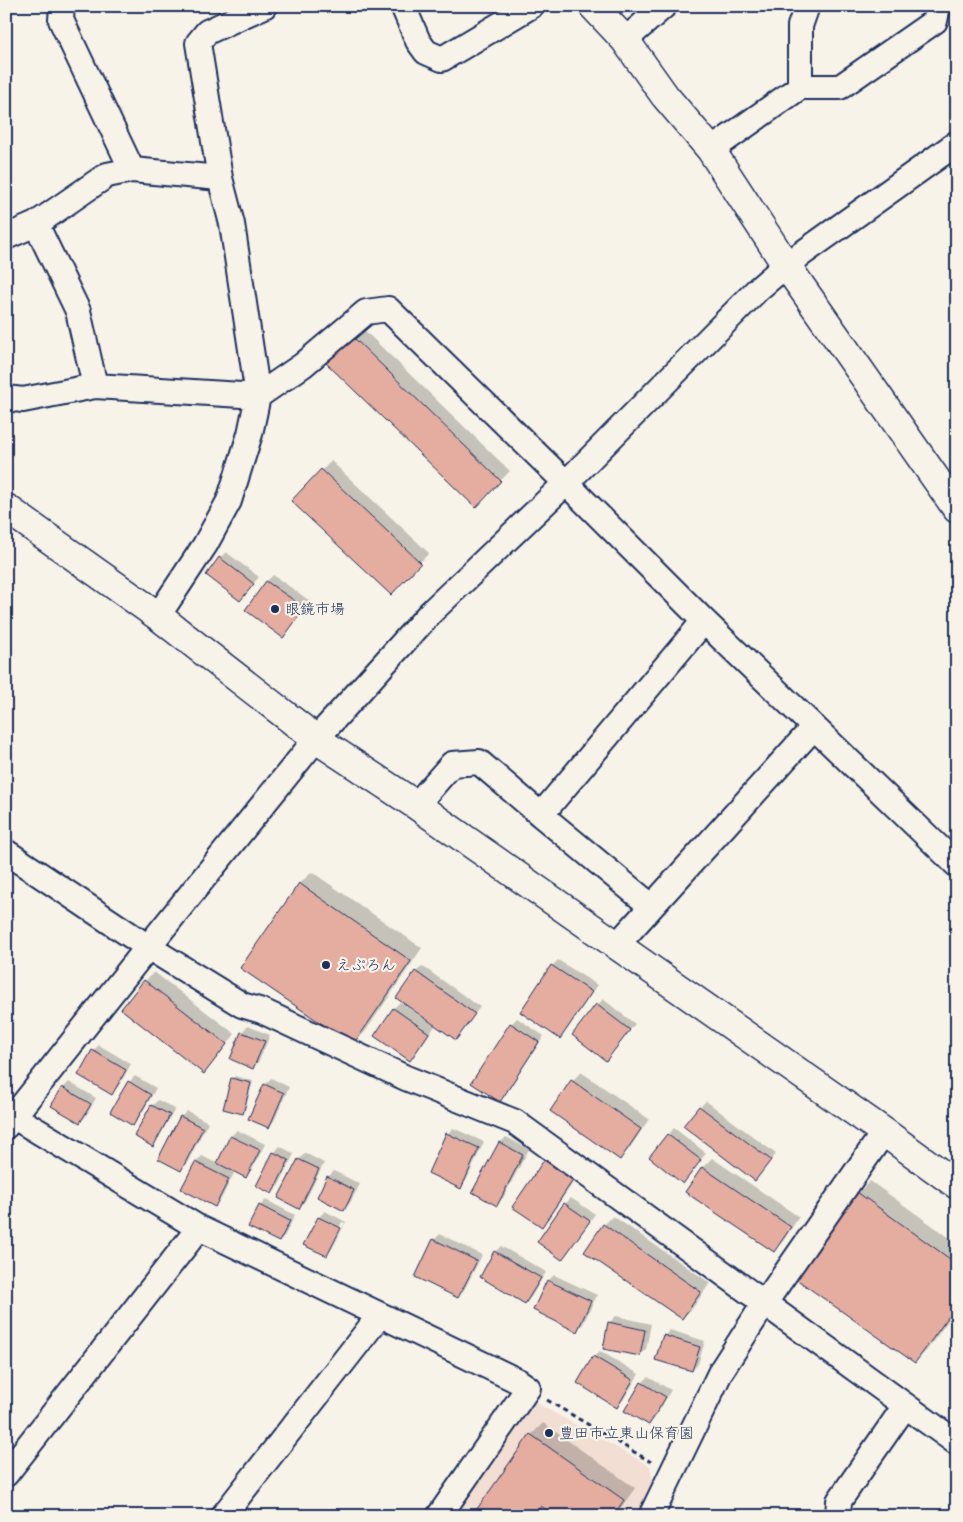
<svg xmlns="http://www.w3.org/2000/svg" width="963" height="1522" viewBox="0 0 963 1522" font-family="'Comic Neue','Klee One',sans-serif">
<style>
.built{fill:#f2ded2}
.shadow{fill:#0003;fill-rule:evenodd}
.building{fill:#e5aca0;stroke:#1b2f5e}
.lines{fill:none;stroke-linecap:round;stroke-linejoin:round}
.street-casing{stroke:#1b2f5e;stroke-width:28}
.secondary-casing{stroke:#1b2f5e;stroke-width:31}
.path{stroke:#1b2f5e;stroke-width:3;stroke-dasharray:5 4;stroke-linecap:butt}
.street{stroke:#f7f3e8;stroke-width:24}
.secondary{stroke:#f7f3e8;stroke-width:28}
.poi-dot{fill:#1b2f5e;stroke:#f7f3e8;stroke-width:2}
.labels{text-anchor:middle;dominant-baseline:central;stroke-width:4.5;stroke-linejoin:round;paint-order:stroke}
.poi-label{font-size:15px;fill:#1b2f5e;stroke:#f7f3e8;text-anchor:start}
</style>
<rect width="100%" height="100%" fill="#f7f3e8"/>
<filter id="ink" filterUnits="userSpaceOnUse"><feTurbulence type="fractalNoise" baseFrequency=".02" numOctaves="2"/><feDisplacementMap in="SourceGraphic" scale="10" xChannelSelector="R" yChannelSelector="G"/><feConvolveMatrix kernelMatrix="1 2 1 2 8 2 1 2 1" color-interpolation-filters="sRGB"/></filter>
<g filter="url(#ink)">
<path class="built" d="M531,1400l119,66 4,22 -14,28h-186l5,-11z"/>
<path class="shadow" d="M362,328l148,143 -34,35 -148,-143z
M331,461l98,92 -38,40 -98,-93z
M226,552l33,25 -19,23 -20,-42z
M273,575l37,26 -21,29 -6,6 -36,-26 20,-29z
M312,872l110,76 -57,84 -12,12 -54,-160z
M558,960l39,25 -31,46 -6,6 -38,-25 30,-46z
M422,966l58,41 -18,25 -6,6 -58,-41 18,-25z
M154,972l81,62 -22,29 -9,9 -59,-91z
M603,999l32,25 -29,35 -32,-24z
M400,1002l35,24 -19,27 -6,6 -35,-23 19,-28z
M517,1018l27,18 -38,58 -6,6 11,-76z
M248,1026l22,9 -11,26 -6,6 -22,-9 11,-26z
M99,1045l32,19 -13,23 -7,6 -18,-42z
M581,1072l68,47 -20,30 -9,9 -48,-77z
M135,1076l21,12 -17,30 -6,6 -4,-42z
M235,1076l18,5 -8,29 -3,3 -10,-34z
M271,1078l18,9 -15,34 -6,6 -18,-8 15,-34z
M69,1082l27,16 -10,18 -6,6 -17,-34z
M158,1100l17,9 -17,30 -6,6v-39z
M706,1101l70,53 -15,19 -61,-66z
M187,1111l21,11 -21,41 -7,6 1,-52z
M453,1128l31,14 -18,39 -6,6 -13,-53z
M674,1128l32,25 -17,23 -38,-19z
M237,1130l28,14 -13,26 -6,6 -11,-5 -14,28 -6,6 -33,-17 14,-26 6,-6 16,8 13,-28z
M506,1137l23,12 -26,49 -7,6 4,-61z
M280,1146l14,8 -16,33 -6,6 2,-40z
M305,1153l19,10 -19,38 -6,6v-47z
M551,1155l28,19 -31,45 -6,6 3,-64z
M712,1158l87,59 -16,24 -9,9 -87,-58 16,-25z
M334,1171l26,13 -10,19 -6,6 -16,-32z
M870,1181l87,62v65l-30,42 -12,12 -57,-169z
M571,1198l24,16 -27,38 -6,6 3,-54z
M266,1200l29,15 -10,20 -6,6 -19,-35z
M325,1211l21,11 -14,27 -6,6 -7,-38zM342,1222l3,1 -14,26h-2z
M613,1216l97,67 -18,26 -10,9 -78,-93z
M440,1234l42,21 -18,35 -6,6 -24,-56z
M501,1246l45,26 -15,25 -6,6 -30,-51z
M554,1275l43,20 -14,29 -6,6 -29,-49z
M616,1316l35,8 -5,25 -6,6 -30,-33z
M670,1330l35,11 -7,23 -6,6 -28,-34z
M600,1351l39,23 -16,26 -7,6 -38,-23 16,-26z
M648,1377l23,13 -16,28 -6,6 -7,-41z
M543,1423l92,65 -20,28h-58l-13,-10 -7,10h-63l57,-81z"/>
<path class="building" d="M352,336l149,145 -25,27 -150,-145z
M321,469l100,94 -30,32 -100,-94z
M219,557l35,27 -14,17 -34,-26z
M266,581l39,27 -22,30 -38,-28z
M299,883l112,78 -58,84 -113,-77z
M551,965l41,27 -32,47 -40,-27z
M415,971l60,43 -19,26 -60,-42z
M144,980l83,64 -23,30 -83,-65z
M596,1004l34,26 -24,31 -34,-26z
M393,1008l36,25 -19,28 -36,-25z
M510,1023l29,19 -39,60 -29,-19z
M241,1032l24,9 -12,28 -23,-10z
M92,1050l34,20 -14,25 -34,-20z
M231,1078l20,5 -8,31 -20,-5z
M571,1080l70,49 -21,31 -70,-49z
M128,1081l23,14 -18,31 -23,-14z
M264,1084l20,9 -15,35 -21,-9z
M62,1087l29,17 -11,19 -29,-17z
M151,1105l19,10 -17,32 -19,-11z
M699,1106l72,54 -16,21 -72,-55z
M180,1116l23,12 -22,43 -23,-12z
M446,1133l33,15 -18,41 -33,-16z
M667,1134l34,26 -18,24 -34,-27z
M230,1136l30,14 -14,28 -29,-15z
M499,1142l24,13 -26,51 -25,-14z
M273,1152l16,8 -17,34 -16,-8z
M298,1159l21,10 -20,40 -21,-11z
M544,1160l29,20 -31,47 -30,-20z
M195,1162l34,17 -14,28 -34,-18z
M702,1167l89,60 -17,25 -89,-60z
M327,1176l27,14 -10,21 -27,-14z
M857,1192l100,72v41l-42,58 -119,-84z
M564,1203l26,18 -28,39 -25,-18z
M259,1205l31,16 -11,21 -31,-15z
M318,1217l23,11 -14,28 -24,-11z
M603,1224l98,68 -19,27 -98,-67z
M433,1239l44,22 -19,37 -43,-21z
M494,1251l47,27 -16,26 -45,-27z
M547,1280l44,21 -14,31 -44,-22z
M608,1322l37,8 -5,26 -37,-7z
M663,1335l37,12 -8,24 -37,-11z
M593,1356l40,24 -16,28 -40,-25z
M641,1382l25,15 -17,28 -25,-14z
M530,1434l94,66 -11,16h-59l-13,-10 -6,10h-63z"/>
<g class="lines">
<g class="street-casing">
<path id="street" d="M403,6l15,35 8,11 16,7 89,-53
M807,6l-7,20v61h40l95,-66 3,-15
M625,40l39,-34
M711,150l89,-63
M132,170l88,8
M36,224l42,87 17,75 163,10 45,-31 63,-53 22,-3 178,174 138,138 253,244
M6,237l30,-13 71,-49 25,-5 -71,-150 1,-14
M6,398l17,2 72,-14
M158,616l47,-71 24,-44 21,-67 8,-38 -26,-172 -12,-46 -22,-135 9,-11 57,-26
M416,805l36,-41 27,-2 62,53
M6,852l142,95 94,58 20,6 144,67 109,44 442,321
M651,906l-110,-91 163,-194
M616,946l198,-219
M6,1112l193,116 319,153 10,7 -89,128
M6,1126l142,-179 168,-208 115,-127 135,-129 191,-193 29,-25 171,-122
M6,1474l193,-246
M223,1516l157,-201
M651,1516l70,-145 43,-67 120,-172
M838,1516l1,-15 66,-95"/>
</g>
<g class="secondary-casing">
<path id="secondary" d="M593,6l32,34 40,56 46,54 75,115 171,244
M6,508l152,108 158,123 100,66 468,327 73,53"/>
</g>
<path class="path" d="M547,1400l104,62"/>
<use href="#street" class="street"/>
<use href="#secondary" class="secondary"/>
</g>
</g>
<g class="poi-dot">
<circle cx="275" cy="609" r="5"/>
<circle cx="326" cy="965" r="5"/>
<circle cx="549" cy="1433" r="5"/>
</g>
<g class="labels">
<g class="poi-label">
<text x="285" y="609">眼鏡市場</text>
<text x="336" y="965">えぷろん</text>
<text x="559" y="1433">豊田市立東山保育園</text>
</g>
</g>
<rect width="963" height="1522" fill="none" stroke="#f7f3e8" stroke-width="25"/>
<rect x="12" y="12" width="938" height="1497" fill="none" stroke="#1b2f5e" stroke-width="2" filter="url(#ink)"/>
</svg>
